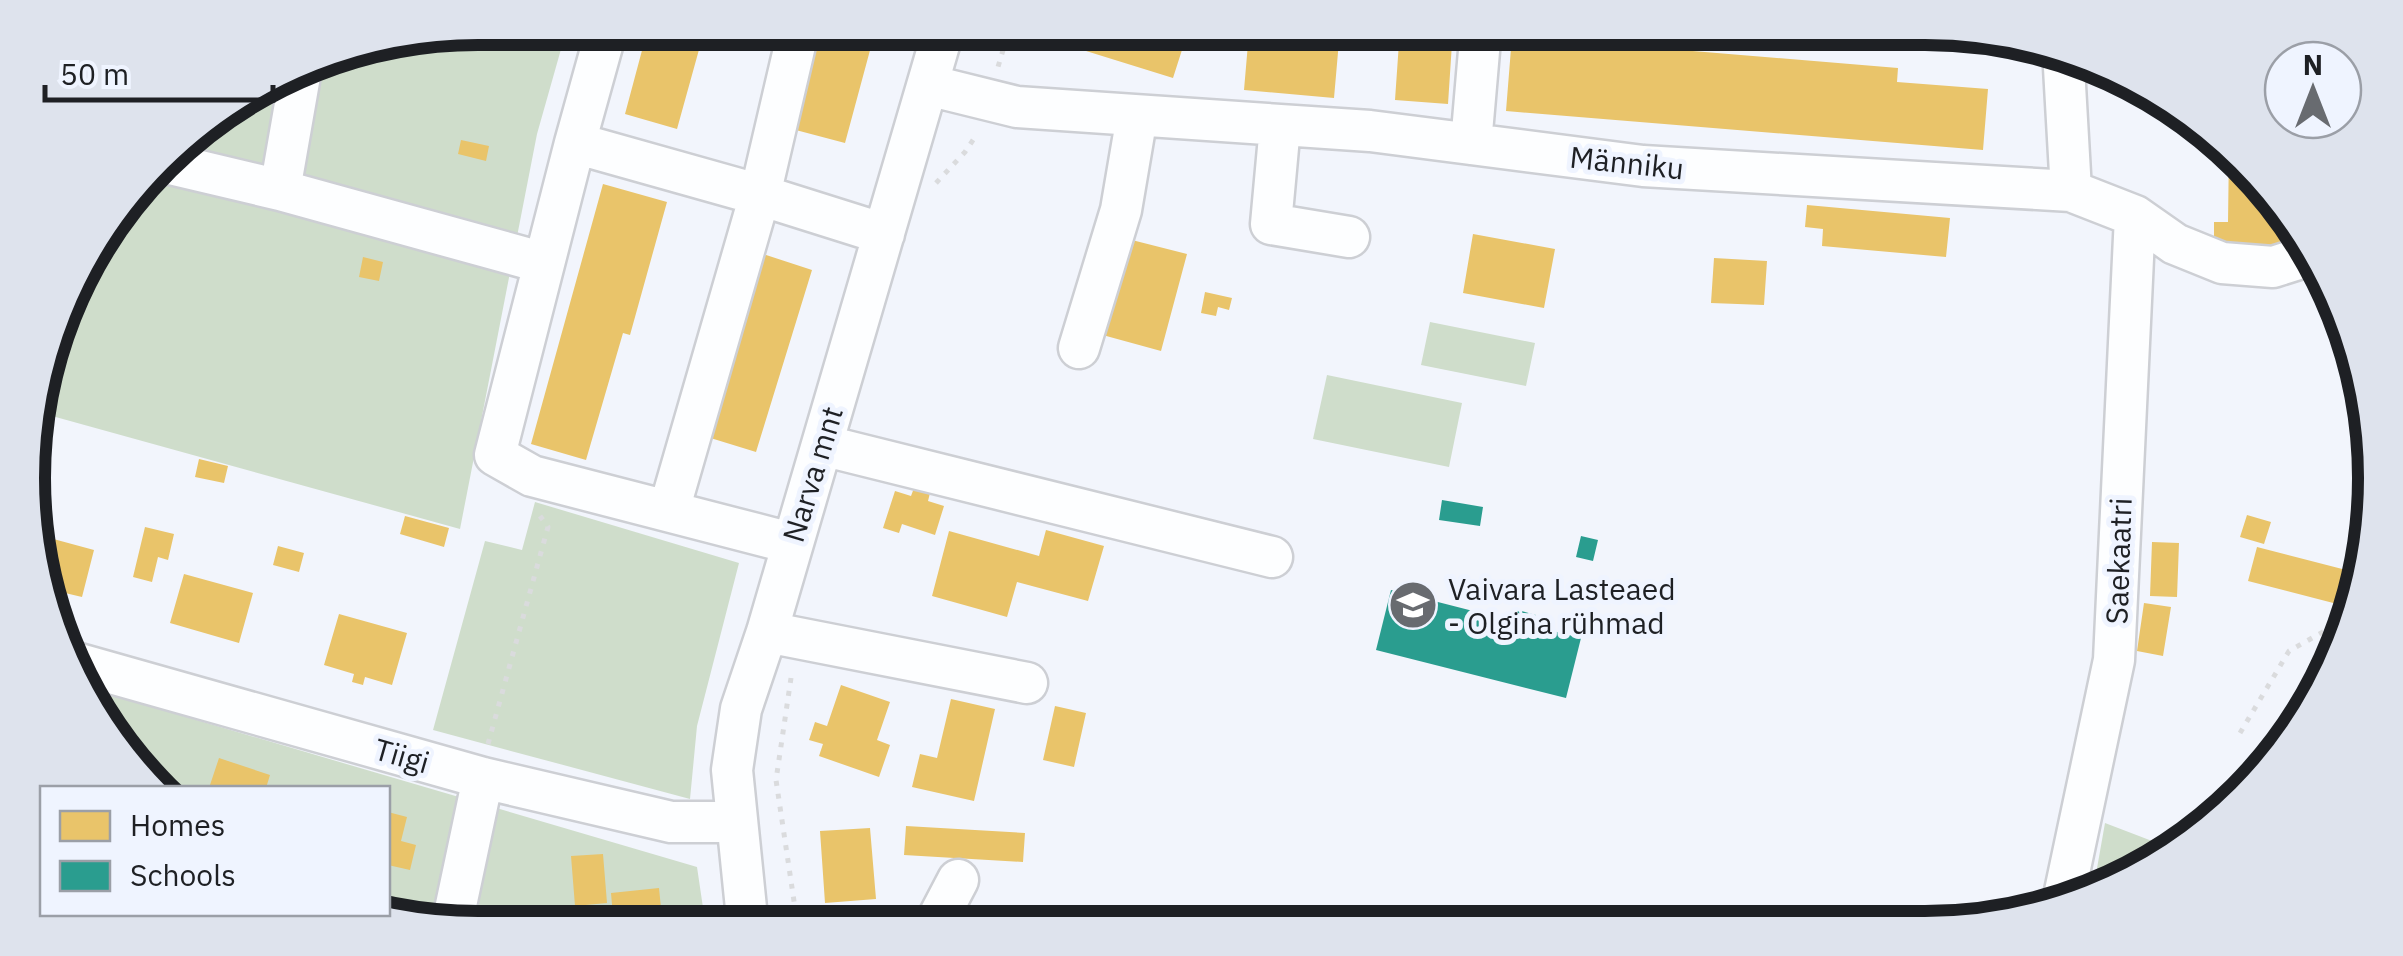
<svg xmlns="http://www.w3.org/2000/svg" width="2403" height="956" viewBox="0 0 2403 956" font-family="'IBM Plex Sans',sans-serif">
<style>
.green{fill:#cfddcb}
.homes{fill:#e9c46a}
.schools{fill:#2a9d8f}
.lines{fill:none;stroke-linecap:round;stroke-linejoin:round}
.minor-casing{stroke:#cdcfd4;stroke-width:45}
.path{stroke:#dadbdd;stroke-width:5;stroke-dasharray:5 8;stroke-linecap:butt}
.minor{stroke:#fdfeff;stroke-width:40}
.labels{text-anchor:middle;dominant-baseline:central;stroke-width:10;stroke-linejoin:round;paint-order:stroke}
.street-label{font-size:30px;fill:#1e2024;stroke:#eff4ff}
.poi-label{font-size:30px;fill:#1e2024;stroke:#eff4ff;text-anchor:start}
.rim{fill:none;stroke:#1e2024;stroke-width:12}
</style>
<rect width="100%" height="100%" fill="#f2f5fc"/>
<path class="green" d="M478,28h89l-30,106 -77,395 -426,-118 54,-158 93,-114 152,-87z
M1430,322l105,21 -9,43 -105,-21z
M1327,375l135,28 -13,64 -136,-28z
M535,502l204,61 -42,163 -7,73 -257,-69 52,-189 37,9z
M81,686l616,181 9,61h-228l-91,-14 1,-126h-226l-74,-84z
M2105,823l68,26 -49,33 -31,9z"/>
<path class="homes" d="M648,28h57l-28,101 -52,-15z
M819,28h57l-31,115 -53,-14z
M1012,28h177l-16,50z
M1400,28h53l-5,76 -53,-4z
M1249,32l90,9 -5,57 -90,-8z
M1512,36l386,32 -1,14 91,7 -5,61 -477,-39z
M461,140l28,6 -3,15 -28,-7z
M2229,148l66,86v17l-81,-2v-27h14z
M603,184l64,18 -37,133 -7,-2 -37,127 -55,-16z
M1807,205l143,13 -4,39 -124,-11 1,-17 -18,-2z
M1473,234l82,15 -11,59 -81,-15z
M1124,238l63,16 -26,97 -62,-17z
M760,253l52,17 -56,182 -52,-16z
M363,257l20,5 -4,19 -20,-4z
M1714,258l53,3 -3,44 -53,-2z
M1205,292l27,6 -3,12 -11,-3 -2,9 -15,-3z
M199,459l29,7 -4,17 -29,-6z
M914,488l16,5 -2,8 16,5 -9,29 -33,-11 -3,9 -16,-5 12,-37 16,5z
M2247,515l24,7 -7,22 -24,-7z
M405,516l44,12 -5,19 -44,-13z
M145,527l29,7 -6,26 -10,-3 -6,25 -19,-5z
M1046,530l58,16 -16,55 -71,-19 -10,35 -75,-21 17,-65 90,25z
M35,534l59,16 -12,47 -38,-9 -8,-23z
M2152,542l27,1 -2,54 -27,-1z
M278,546l26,7 -5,19 -26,-7z
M2257,547l93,24 -9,34 -93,-24z
M184,574l69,19 -14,50 -69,-20z
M2144,603l27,4 -8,49 -26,-5z
M339,614l68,19 -15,52 -27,-8 -2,8 -11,-3 2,-8 -30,-9z
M841,685l49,17 -13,38 13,5 -11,32 -60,-21 4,-12 -14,-4 6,-18 12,4z
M951,699l44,10 -21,92 -62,-14 8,-33 17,4z
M1055,706l31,7 -12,54 -31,-7z
M219,758l51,17 -4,13h-57z
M2231,778l19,7 -36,37z
M388,812l19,5 -6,24 15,4 -6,25 -22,-5z
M906,826l119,7 -2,29 -119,-7z
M870,828l6,71 -51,4 -5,-72z
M603,854l4,49 -32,3 -4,-50z
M659,888l4,40h-49l-3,-35z"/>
<path class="schools" d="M1442,500l41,7 -3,19 -41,-6z
M1581,536l17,4 -5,21 -17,-4z
M1391,590l125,32 2,-12 18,5 -3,11 48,12 -15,60 -190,-48z"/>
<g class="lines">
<g class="minor-casing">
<path id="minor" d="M607,28l-32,115 185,52 124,39
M2063,50l8,141
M928,85l89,22 353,24 273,35 428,25 64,25 40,28 47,19 51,4 38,-12
M1280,126l-9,98 78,13
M575,143l-80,312 37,21 259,67
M1471,144l10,-116
M162,162l118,28 264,73
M280,190l21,-120
M1079,348l42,-138 16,-94
M822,445l450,112
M669,510l91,-315 39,-167
M767,632l260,51
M72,662l411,116 188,44h65
M2063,901l51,-241 21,-444
M452,924l31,-146
M926,927l10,-5 22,-42
M748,928l-16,-158 9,-61 26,-77 177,-604"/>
</g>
<path class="path" d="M988,28l15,22 -5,17
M936,183l29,-31 12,-18
M791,678l-15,102 22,148
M2240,733l49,-82 64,-36
M488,744l60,-217 -8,-11"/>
<use href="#minor" class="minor"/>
</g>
<defs>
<g id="school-disc" transform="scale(2.5)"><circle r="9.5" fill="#686b70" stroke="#eff4ff"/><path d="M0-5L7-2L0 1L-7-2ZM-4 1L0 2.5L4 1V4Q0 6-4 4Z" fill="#fff"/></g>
</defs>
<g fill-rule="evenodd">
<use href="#school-disc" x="1413" y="605"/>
</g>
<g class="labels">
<g class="street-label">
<text transform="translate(1627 162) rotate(6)">Männiku</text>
<text transform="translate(812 474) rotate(-73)">Narva mnt</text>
<text transform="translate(2118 561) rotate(-88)">Saekaatri</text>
<text transform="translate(402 755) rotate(16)">Tiigi</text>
</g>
<g class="poi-label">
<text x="1448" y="588">Vaivara Lasteaed<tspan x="1448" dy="34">- Olgina rühmad</tspan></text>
</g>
</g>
<path d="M0 0H2403V956H0ZM478 45H1925A433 433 0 0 1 2358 478V478A433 433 0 0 1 1925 911H478A433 433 0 0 1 45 478V478A433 433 0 0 1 478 45Z" fill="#dee3ed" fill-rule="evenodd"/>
<path class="rim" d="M478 45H1925A433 433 0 0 1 2358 478V478A433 433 0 0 1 1925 911H478A433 433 0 0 1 45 478V478A433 433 0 0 1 478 45Z"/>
<rect x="40" y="786" width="350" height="130" fill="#eff4ff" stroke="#9b9fa7" stroke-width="2.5"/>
<rect x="60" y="811" width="50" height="30" fill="#e9c46a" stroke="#9b9fa7" stroke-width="2.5"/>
<text x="130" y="836" font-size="30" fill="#1e2024">Homes</text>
<rect x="60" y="861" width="50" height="30" fill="#2a9d8f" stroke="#9b9fa7" stroke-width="2.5"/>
<text x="130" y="886" font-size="30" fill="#1e2024">Schools</text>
<g transform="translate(2313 90)"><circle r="48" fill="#eff4ff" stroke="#9b9fa7" stroke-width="2.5"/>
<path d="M0-8L18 38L0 25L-18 38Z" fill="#686b70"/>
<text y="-15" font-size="28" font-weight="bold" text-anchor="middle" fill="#1e2024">N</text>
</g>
<path d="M45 85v15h228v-15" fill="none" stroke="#1e2024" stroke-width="5"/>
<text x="60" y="85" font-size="30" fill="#1e2024" stroke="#eff4ff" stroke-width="8" paint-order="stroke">50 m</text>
</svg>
